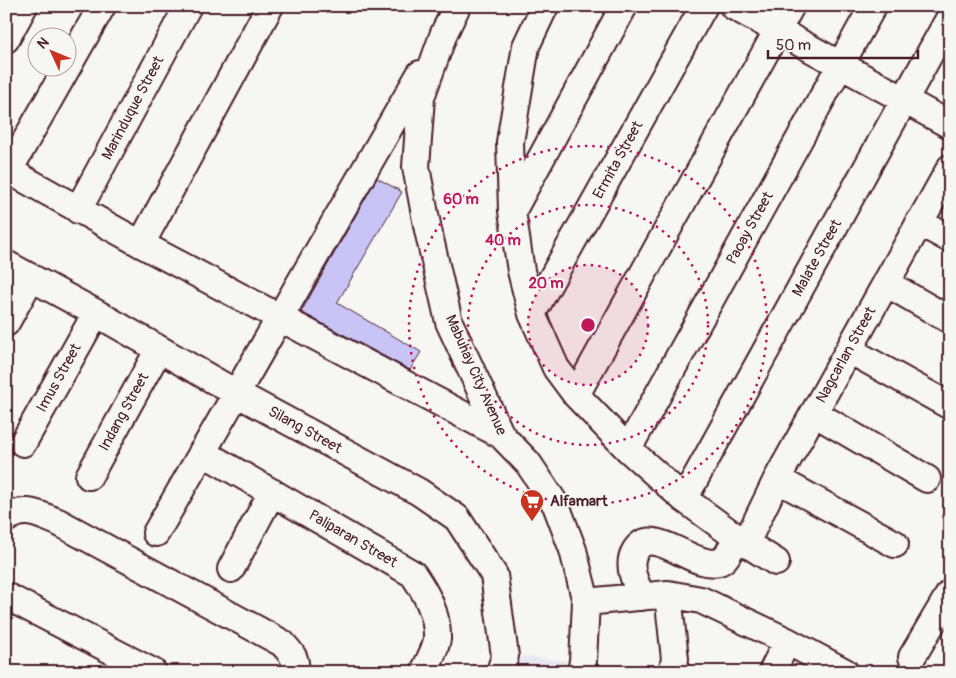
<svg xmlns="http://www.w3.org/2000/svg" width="956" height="678" viewBox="0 0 956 678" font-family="Pangolin,sans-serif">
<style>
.built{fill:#e8e7f3}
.building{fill:#c9c4f6;stroke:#4a1f2b}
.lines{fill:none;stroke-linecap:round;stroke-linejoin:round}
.minor-casing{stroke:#4a1f2b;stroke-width:30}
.minor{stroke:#f6f6f2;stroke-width:26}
.ring{fill:none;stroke:#c2185b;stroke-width:2.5;stroke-dasharray:2.5 5}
.labels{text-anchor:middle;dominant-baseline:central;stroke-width:4;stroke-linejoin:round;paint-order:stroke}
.street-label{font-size:15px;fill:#4a1f2b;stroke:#f6f6f2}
.poi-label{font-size:15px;font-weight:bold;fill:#4a1f2b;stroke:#f6f6f2;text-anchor:start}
.centre{fill:#c2185b;stroke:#f6f6f2;stroke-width:2.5}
.ring-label{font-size:15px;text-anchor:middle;font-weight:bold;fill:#c2185b;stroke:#f6f6f2;stroke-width:4;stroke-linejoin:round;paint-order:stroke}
</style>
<rect width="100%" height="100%" fill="#f6f6f2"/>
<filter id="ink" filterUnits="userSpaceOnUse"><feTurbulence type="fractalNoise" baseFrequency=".02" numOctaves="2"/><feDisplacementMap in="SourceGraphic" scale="10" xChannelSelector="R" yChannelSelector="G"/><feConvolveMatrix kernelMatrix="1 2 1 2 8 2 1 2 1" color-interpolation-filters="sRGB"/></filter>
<g filter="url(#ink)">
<path class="built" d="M523,656l49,6 -3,10h-52z"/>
<path class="building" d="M377,178l25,14 -65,111 84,49 -11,18 -109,-58z"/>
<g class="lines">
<g class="minor-casing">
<path id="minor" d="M457,6l-13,27 -23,64 -5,70 12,63 21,92 52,113 27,28 28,42 17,45 13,52 -3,59 -2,11
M545,6l-19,40 -16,96 2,69 9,60 11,43 24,54 20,27 52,54 56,50 52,38 40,25
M733,6l217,119
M6,39l18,-33
M6,169l135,75 360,191
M9,170l93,-164
M78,210l110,-204
M513,210l111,-204
M919,222l31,17
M141,244l129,-238
M6,264l90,49 140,80 183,99 38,26 37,57 11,81 -5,16
M886,283l64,37
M532,314l172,-308
M6,323l25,-45
M849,350l101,56
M576,395l215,-389
M814,413l113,66
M23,443l73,-130
M628,449l245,-443
M202,452l211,122c13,19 25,40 24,65 -1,10 -9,23 -13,33
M89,476l70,-127
M777,479l118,65
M684,499l266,-482
M6,519c19,-14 33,-4 52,3l224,121c9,10 15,15 13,29
M156,533l264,-459
M746,543l31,-64 173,-311
M231,569l41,-77
M668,594l7,65 -3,13
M6,596l147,76
M642,597c-6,-13 -15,-30 -8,-44 17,-33 58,17 85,9 9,-3 13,-17 17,-25
M586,602l82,-8 33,6 86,41 58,31
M912,657l38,-64
M772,672l15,-31"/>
</g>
<use href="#minor" class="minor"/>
</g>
</g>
<circle cx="588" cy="325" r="60" fill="#c2185b" fill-opacity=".12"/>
<g class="ring">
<circle cx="588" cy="325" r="60"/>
<circle cx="588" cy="325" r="120"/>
<circle cx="588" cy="325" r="179"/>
</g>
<defs>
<g id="supermarket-pin" transform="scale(1.25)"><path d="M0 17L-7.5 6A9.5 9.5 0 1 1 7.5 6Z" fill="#c8321e" stroke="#f6f6f2"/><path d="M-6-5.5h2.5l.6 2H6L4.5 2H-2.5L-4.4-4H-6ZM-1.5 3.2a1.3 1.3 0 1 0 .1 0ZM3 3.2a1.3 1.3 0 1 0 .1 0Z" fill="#fff"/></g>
</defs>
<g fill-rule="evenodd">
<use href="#supermarket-pin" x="532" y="501"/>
</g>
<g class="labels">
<g class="street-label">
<text transform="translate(133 108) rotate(-62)">Marinduque Street</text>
<text transform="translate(618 160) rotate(-61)">Ermita Street</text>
<text transform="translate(750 228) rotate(-61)">Paoay Street</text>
<text transform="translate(817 258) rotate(-61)">Malate Street</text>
<text transform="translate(846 355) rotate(-61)">Nagcarlan Street</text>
<text transform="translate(476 375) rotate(66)">Mabuhay City Avenue</text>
<text transform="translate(59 378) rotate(-61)">Imus Street</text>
<text transform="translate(124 412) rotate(-61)">Indang Street</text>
<text transform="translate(305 430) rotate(29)">Silang Street</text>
<text transform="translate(353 539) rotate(30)">Paliparan Street</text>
</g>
<g class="poi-label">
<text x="550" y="501">Alfamart</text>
</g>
</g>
<circle cx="588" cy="325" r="8" class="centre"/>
<g class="ring-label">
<text x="461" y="204">60 m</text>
<text x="503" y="245">40 m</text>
<text x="546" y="288">20 m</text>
</g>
<rect width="956" height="678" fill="none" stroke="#f6f6f2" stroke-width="25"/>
<rect x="12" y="12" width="931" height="653" fill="none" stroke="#4a1f2b" stroke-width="2" filter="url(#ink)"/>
<g transform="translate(52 52) rotate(314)"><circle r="24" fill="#f6f6f2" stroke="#b1a0a2"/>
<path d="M0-4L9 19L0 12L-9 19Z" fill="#c8321e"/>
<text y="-8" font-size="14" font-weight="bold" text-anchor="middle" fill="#4a1f2b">N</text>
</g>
<path d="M768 50v8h150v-8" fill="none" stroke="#4a1f2b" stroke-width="2.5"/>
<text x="776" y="50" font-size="15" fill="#4a1f2b" stroke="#f6f6f2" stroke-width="4" paint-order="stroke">50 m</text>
</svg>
